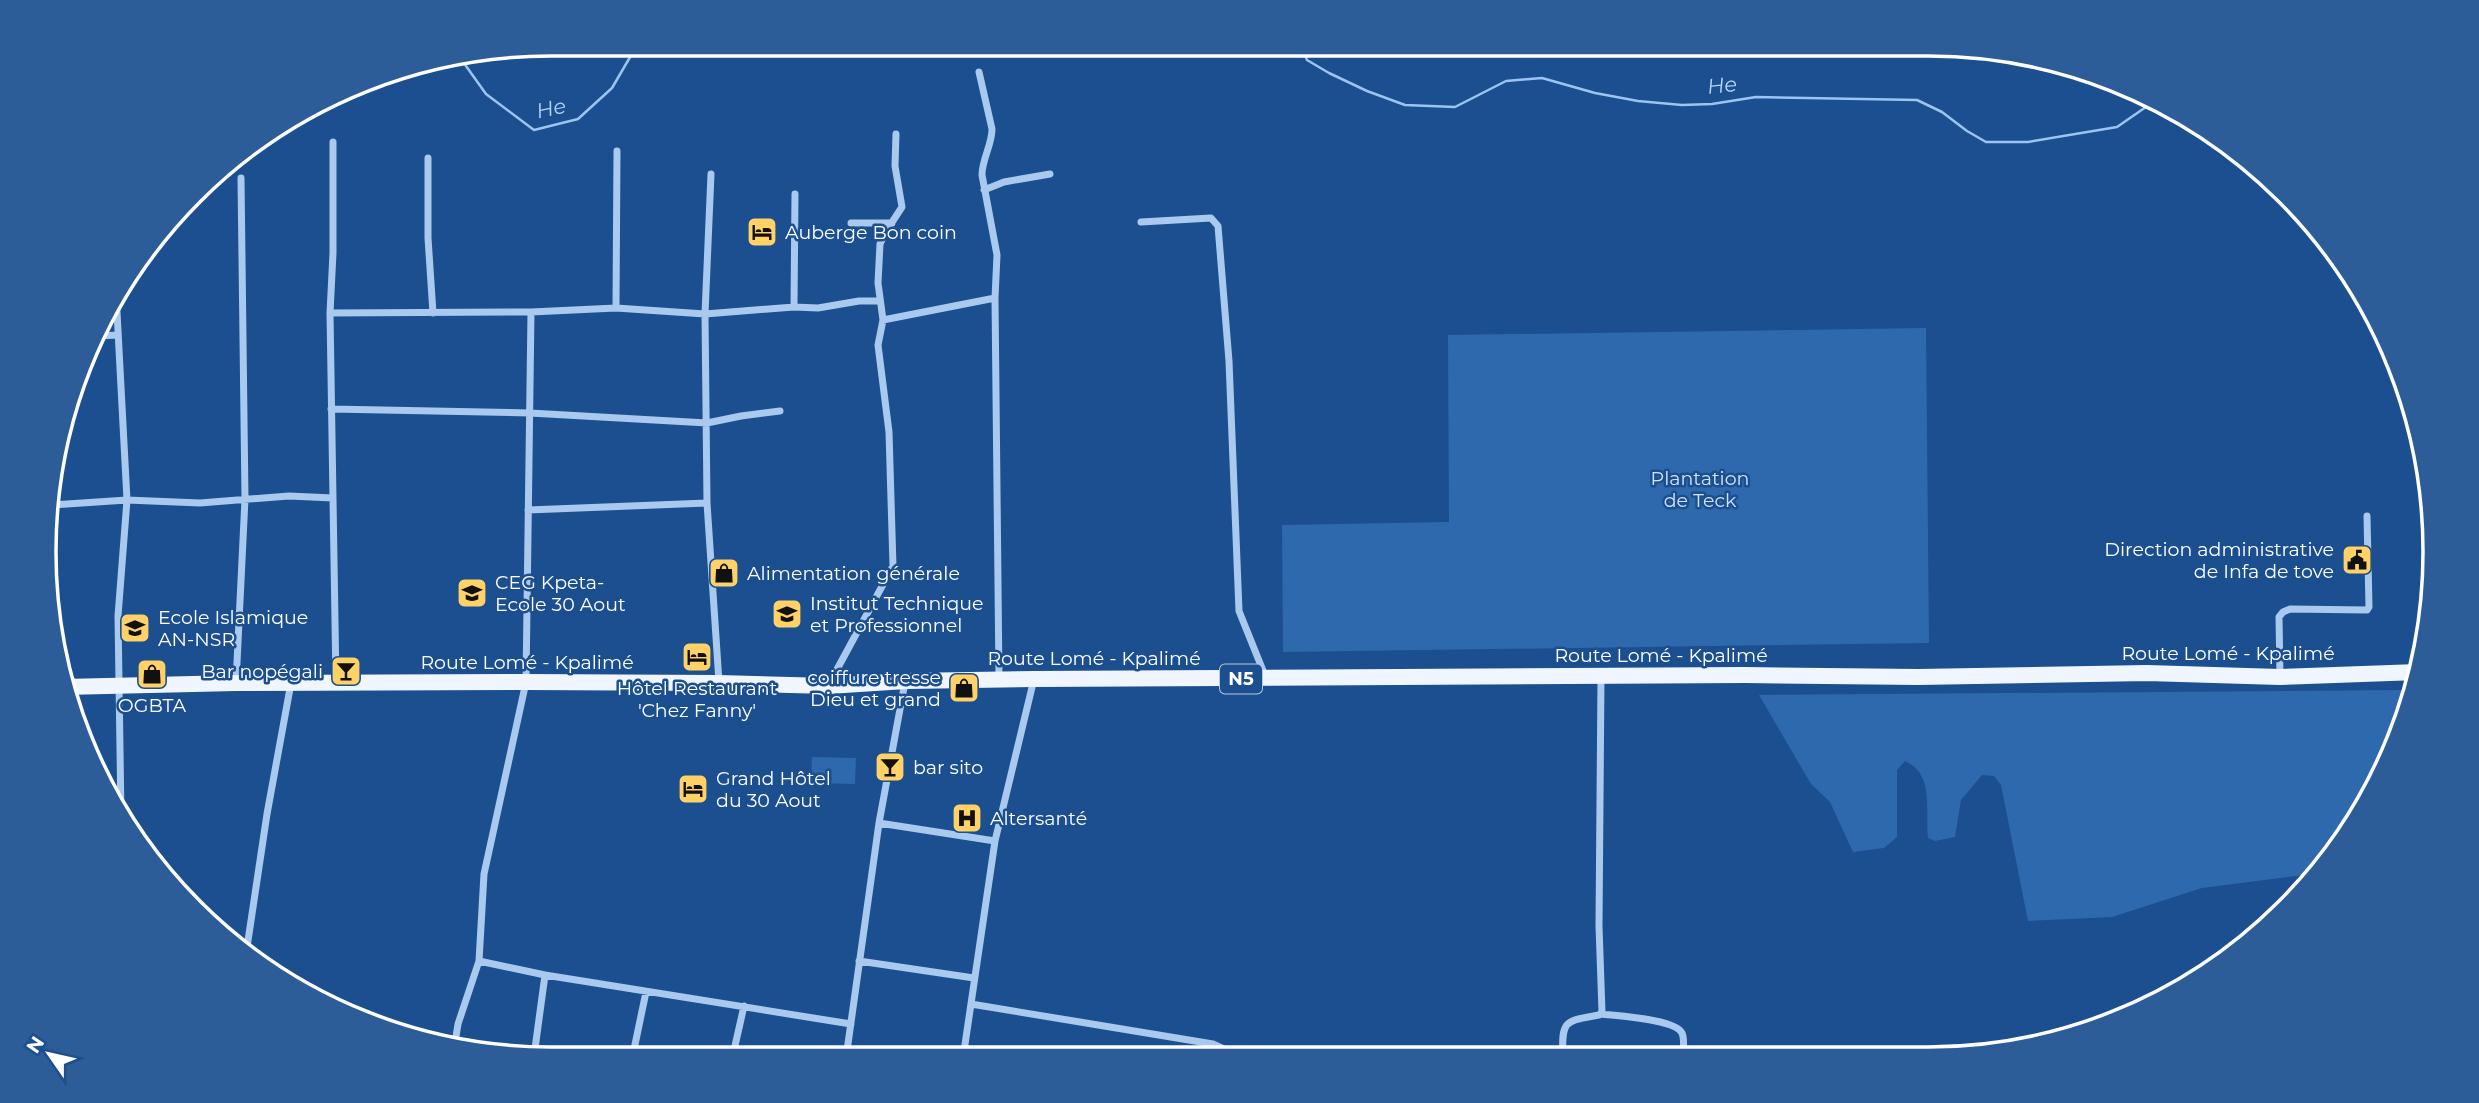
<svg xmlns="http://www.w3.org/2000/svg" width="2479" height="1103" viewBox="0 0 2479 1103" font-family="Montserrat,sans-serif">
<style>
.green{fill:#2e69ad}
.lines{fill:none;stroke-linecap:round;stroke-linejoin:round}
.stream{stroke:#9cc4f0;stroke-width:2.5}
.street{stroke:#a9c9ee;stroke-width:7}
.primary{stroke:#f0f6ff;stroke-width:16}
.labels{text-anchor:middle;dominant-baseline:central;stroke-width:5;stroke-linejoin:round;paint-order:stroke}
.shield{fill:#1b4f8f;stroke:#bbcadd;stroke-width:2}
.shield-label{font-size:18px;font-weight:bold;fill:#fff}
.poi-label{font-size:19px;fill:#fff;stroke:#1b4f8f;text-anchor:start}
.park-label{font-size:19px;fill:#cfe3fa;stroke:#1b4f8f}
.street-label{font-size:19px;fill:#fff;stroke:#1b4f8f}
.water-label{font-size:21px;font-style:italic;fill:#b5d3f5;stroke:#1b4f8f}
.rim{fill:none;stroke:#fff;stroke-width:3.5}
</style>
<rect width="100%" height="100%" fill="#1b4f8f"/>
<path class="green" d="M1926,328l3,315 -646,9 -1,-127 167,-3 -1,-187z
M2402,690v36l-71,134 -13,13 -116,15 -90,29 -84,4 -27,-136 -7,-9 -12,-1 -21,25 -6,37 -20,4 -7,-3c-3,-26 7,-64 -23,-77l-8,9v67l-13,11 -31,4 -23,-50 -19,-18 -52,-89z
M812,757l44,1 -1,26 -44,-1z"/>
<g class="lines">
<path class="stream" d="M1301,44l6,16 22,13 38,18 38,14 50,2 51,-26 36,-3 53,15 43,8 44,4 30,-1 44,-7 161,3 25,12 25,19 19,11h42l89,-15 39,-27
M461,59l25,35 48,36 44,-11 34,-31 21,-36 11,-8"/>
<path class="street" d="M333,142v111l-3,60 6,370
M428,158v80l5,75
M711,174l-6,140 89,-7 24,1 41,-7h20
M984,190l20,-8 46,-8
M1141,222l70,-4 7,8 11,135 10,250 27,67
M851,223h41
M116,293l11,207 -9,116 3,200
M995,298l4,381
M794,307l1,-113
M616,308l1,-157
M330,313l201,-1 85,-4 89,6 2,189 12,179
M883,320l112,-22 2,-43 -15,-80c0,-16 10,-30 10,-46l-13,-57
M97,336l21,-1
M331,409l199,4 177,10 34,-7 39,-5
M52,505l75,-5 73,3 89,-7 44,2
M528,510l179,-7
M60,671l16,13
M2280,676l-1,-59 4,-5 7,-3 77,1 2,-3 -2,-91
M236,683l9,-184 -4,-321
M828,686l65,-120 -4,-134 -11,-87 5,-25 -5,-37 2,-39 5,-11 17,-26 -7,-41 1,-32
M879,823l116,18
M246,954l21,-140 24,-131
M479,961l66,14 306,49
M859,961l115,17
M971,1004l242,40 13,6 5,7
M1601,1014c16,2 74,5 81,19 3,7 1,16 1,23
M455,1043l3,-19 21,-63 5,-87 42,-192 5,-370
M534,1056l11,-81
M1563,1056c-2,-37 3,-35 36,-41l3,-3 -3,-86 2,-249
M846,1058l33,-235 26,-141
M963,1058l32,-217 39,-162
M632,1059l14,-67
M732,1059l12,-53"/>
<path class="primary" d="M64,687l172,-4 290,-1 193,1 109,3 78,-5 128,-2 711,-4 173,2 229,-4 133,4 138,-5"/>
</g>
<defs>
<g id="hotel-square" transform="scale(1.575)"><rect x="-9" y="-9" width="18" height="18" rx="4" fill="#ffd166" stroke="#1b4f8f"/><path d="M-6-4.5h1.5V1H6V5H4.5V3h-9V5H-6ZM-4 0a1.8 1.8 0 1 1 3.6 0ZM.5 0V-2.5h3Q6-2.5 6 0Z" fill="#111"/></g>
<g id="civic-square" transform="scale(1.575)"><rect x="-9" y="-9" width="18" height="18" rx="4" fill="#ffd166" stroke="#1b4f8f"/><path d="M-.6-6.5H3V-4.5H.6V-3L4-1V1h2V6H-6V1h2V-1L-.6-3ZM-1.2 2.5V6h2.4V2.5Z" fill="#111"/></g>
<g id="shop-square" transform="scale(1.575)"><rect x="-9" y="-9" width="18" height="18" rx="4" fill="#ffd166" stroke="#1b4f8f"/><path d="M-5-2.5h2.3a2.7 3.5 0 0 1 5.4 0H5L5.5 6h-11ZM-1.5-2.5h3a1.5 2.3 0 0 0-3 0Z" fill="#111"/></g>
<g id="school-square" transform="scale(1.575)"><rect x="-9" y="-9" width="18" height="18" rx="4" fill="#ffd166" stroke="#1b4f8f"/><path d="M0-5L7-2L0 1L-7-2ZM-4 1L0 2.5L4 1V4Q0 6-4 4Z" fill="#111"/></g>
<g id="bar-square" transform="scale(1.575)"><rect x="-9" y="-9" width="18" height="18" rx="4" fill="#ffd166" stroke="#1b4f8f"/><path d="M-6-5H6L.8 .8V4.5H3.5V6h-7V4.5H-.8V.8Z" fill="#111"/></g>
<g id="hospital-square" transform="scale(1.575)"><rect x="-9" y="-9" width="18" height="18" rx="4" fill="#ffd166" stroke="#1b4f8f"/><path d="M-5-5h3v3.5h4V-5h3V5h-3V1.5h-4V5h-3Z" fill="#111"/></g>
</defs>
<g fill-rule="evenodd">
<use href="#hotel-square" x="762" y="232"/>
<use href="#civic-square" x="2357" y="560"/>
<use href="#shop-square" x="724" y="573"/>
<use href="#school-square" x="472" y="593"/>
<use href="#school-square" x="787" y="614"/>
<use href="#school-square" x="135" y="628"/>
<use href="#hotel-square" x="697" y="657"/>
<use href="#bar-square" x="346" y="671"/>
<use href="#shop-square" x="152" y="674"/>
<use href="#shop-square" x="964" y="688"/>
<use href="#bar-square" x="890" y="767"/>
<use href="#hotel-square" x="693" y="789"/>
<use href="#hospital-square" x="967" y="818"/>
</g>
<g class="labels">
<rect class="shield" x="1220" y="664.5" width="42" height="29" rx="5"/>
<g class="shield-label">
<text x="1241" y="679">N5</text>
</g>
<g class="poi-label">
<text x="785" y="232">Auberge Bon coin</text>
<text x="2334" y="549" text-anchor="end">Direction administrative<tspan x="2334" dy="22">de Infa de tove</tspan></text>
<text x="747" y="573">Alimentation générale</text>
<text x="495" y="582">CEG Kpeta-<tspan x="495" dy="22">Ecole 30 Aout</tspan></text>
<text x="810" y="603">Institut Technique<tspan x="810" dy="22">et Professionnel</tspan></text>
<text x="158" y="617">Ecole Islamique<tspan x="158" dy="22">AN-NSR</tspan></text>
<text x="323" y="671" text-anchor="end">Bar nopégali</text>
<text x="941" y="677" text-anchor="end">coiffure tresse<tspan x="941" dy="22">Dieu et grand</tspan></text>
<text x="697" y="688" text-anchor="middle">Hôtel Restaurant<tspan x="697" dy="22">'Chez Fanny'</tspan></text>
<text x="152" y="705" text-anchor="middle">OGBTA</text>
<text x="913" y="767">bar sito</text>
<text x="716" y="778">Grand Hôtel<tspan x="716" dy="22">du 30 Aout</tspan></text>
<text x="990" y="818">Altersanté</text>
</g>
<g class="park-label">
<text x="1700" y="478">Plantation<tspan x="1700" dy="22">de Teck</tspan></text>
</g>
<g class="street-label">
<text x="2228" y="653">Route Lomé - Kpalimé</text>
<text x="1661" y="655">Route Lomé - Kpalimé</text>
<text x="1094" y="658">Route Lomé - Kpalimé</text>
<text x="527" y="662">Route Lomé - Kpalimé</text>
</g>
<g class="water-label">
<text transform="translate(1722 85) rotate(-6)">He</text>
<text transform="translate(551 108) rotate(-12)">He</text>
</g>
</g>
<path d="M0 0H2479V1103H0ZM551 56H1928A495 495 0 0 1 2423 551V552A495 495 0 0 1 1928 1047H551A495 495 0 0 1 56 552V551A495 495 0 0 1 551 56Z" fill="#2d5d98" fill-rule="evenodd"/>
<path class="rim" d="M551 56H1928A495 495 0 0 1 2423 551V552A495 495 0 0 1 1928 1047H551A495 495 0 0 1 56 552V551A495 495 0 0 1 551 56Z"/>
<g transform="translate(49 1054) rotate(304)" stroke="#1b4f8f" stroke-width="5" paint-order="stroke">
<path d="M0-5L12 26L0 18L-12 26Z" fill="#ffffff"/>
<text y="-10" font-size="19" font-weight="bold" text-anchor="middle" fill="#ffffff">N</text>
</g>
</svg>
